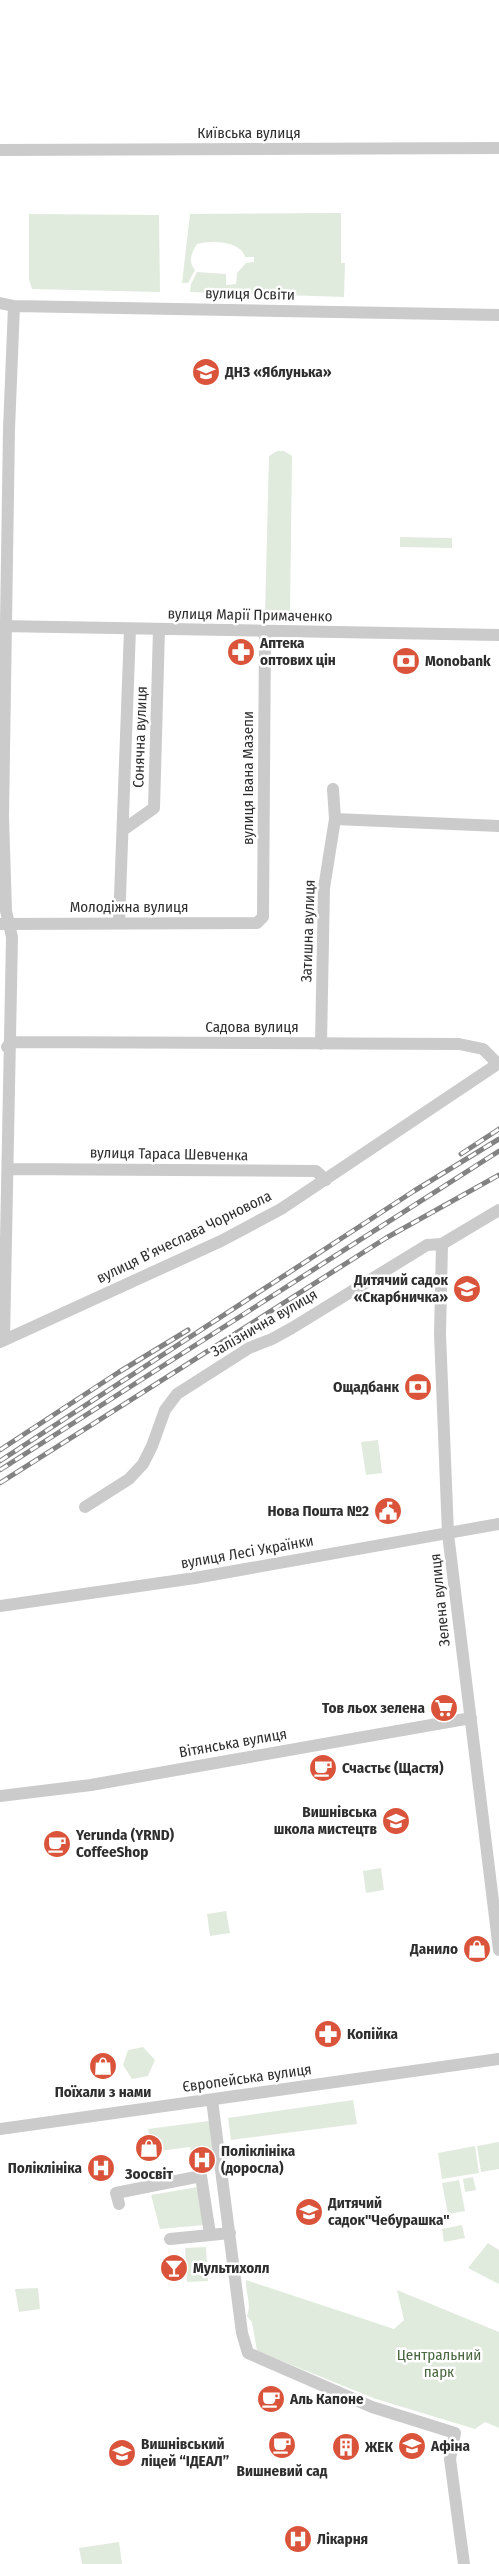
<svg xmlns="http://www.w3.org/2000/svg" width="499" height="2564" viewBox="0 0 499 2564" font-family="'Fira Sans Condensed',sans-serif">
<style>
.green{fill:#e1ebdd}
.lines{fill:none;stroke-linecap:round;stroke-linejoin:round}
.minor{stroke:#cbcbcb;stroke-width:12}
.rail-casing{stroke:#838383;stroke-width:5}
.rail{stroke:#fff;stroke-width:3;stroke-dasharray:9;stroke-linecap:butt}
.labels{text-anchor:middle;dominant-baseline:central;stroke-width:5;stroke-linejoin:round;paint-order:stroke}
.street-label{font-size:15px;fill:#2e2e2e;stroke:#fff}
.poi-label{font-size:15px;font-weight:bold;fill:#2e2e2e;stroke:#fff;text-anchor:start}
.park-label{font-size:15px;fill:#48673e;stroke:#fff}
</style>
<rect width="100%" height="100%" fill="#fff"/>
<path class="green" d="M341,213v50h4l-1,34 -154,-5 1,-8 6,-12 29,2v11l10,-1 1,-11 9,-10 8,-1v-5h-9c-4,-16 -34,-17 -48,-13 -6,9 -9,18 -2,26l-7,13h-6l8,-69z
M29,214l130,1 1,77 -128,-3 -3,-10z
M277,451h7l8,5 -2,159 -9,5 -11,-2 -5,-4 4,-158z
M400,537l52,1v10l-52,-1z
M378,1440l4,33 -16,2 -5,-33z
M381,1868l3,22 -18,3 -3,-22z
M226,1911l4,22 -20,3 -3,-22z
M143,2047l12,13 -7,16 -16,3 -9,-14 5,-15z
M353,2100l4,24 -126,16 -3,-22z
M209,2121l4,28 -22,4 -1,-6 -30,4 -2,-10h-8l-2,-12z
M499,2142v27l-18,3 -4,-26z
M475,2146l4,27 -37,6 -4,-26z
M473,2177l3,13 -11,2 -2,-13z
M459,2180l6,31 -17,3 -6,-31z
M197,2187l7,38 -44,4 -9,-34z
M462,2225l3,13 -21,4 -2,-13z
M488,2243l11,7v34l-31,-16z
M206,2247l2,34 -21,1 -2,-34z
M246,2280l148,49 10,-9 -7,-30 102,42v96l-14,-6 -10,7 -99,-30 -119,-48 -5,-29 -5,-6c5,-14 -2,-23 -1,-36z
M38,2288l2,21 -21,3 -4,-23z
M119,2542l3,22h-40l-3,-16z"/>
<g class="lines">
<path class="minor" d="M0,150l499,-2
M0,303l14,3 485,9
M0,626l499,9
M335,819l164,7
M123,830l31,-22 5,-179
M119,923l11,-294
M1,924l256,-1 6,-6 2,-286
M321,1044l3,-156 11,-69 -2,-30
M7,1047l5,-5 447,2 24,5 15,15
M9,1169l307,2 10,9
M442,1244l-2,90 8,200 51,416
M4,1340l8,-403 -6,-26 -3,-94 6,-388 5,-123
M0,1342l221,-101 60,-32 218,-146
M85,1507l44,-28 14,-15 9,-18 13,-36 12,-16 72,-46 23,-9 20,-11 135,-83 15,-1 57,-34
M0,1606l195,-28 304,-54
M0,1796l91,-11 380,-67
M212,2100l30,233 6,20 124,54 83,26 -5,26 14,105
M0,2129l499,-70
M119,2204l-3,-11 85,-17 9,58
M170,2239l60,-6"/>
<g class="rail-casing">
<path id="rail" d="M461,1154l38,-25
M0,1450l119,-78 69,-42
M0,1461l414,-270 85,-52
M0,1470l499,-319
M0,1483l386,-245 113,-63"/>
</g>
<use href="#rail" class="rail"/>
</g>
<defs>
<g id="school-disc" transform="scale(1.4375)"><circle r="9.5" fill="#da543b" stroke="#fff"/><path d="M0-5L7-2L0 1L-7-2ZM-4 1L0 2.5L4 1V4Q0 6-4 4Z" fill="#fff"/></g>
<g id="pharmacy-disc" transform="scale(1.4375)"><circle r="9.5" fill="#da543b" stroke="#fff"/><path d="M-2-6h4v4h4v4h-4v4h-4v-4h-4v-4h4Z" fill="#fff"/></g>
<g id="bank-disc" transform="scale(1.4375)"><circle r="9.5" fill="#da543b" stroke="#fff"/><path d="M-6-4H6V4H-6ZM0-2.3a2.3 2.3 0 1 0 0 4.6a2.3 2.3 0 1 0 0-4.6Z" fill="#fff"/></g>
<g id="civic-disc" transform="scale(1.4375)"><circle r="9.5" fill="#da543b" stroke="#fff"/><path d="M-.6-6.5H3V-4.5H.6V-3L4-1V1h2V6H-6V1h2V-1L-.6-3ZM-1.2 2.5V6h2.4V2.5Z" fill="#fff"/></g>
<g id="supermarket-disc" transform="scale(1.4375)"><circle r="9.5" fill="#da543b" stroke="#fff"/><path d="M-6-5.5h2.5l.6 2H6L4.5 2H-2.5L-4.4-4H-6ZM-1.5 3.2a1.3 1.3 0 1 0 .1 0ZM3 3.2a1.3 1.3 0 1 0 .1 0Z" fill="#fff"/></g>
<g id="cafe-disc" transform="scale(1.4375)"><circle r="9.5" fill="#da543b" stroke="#fff"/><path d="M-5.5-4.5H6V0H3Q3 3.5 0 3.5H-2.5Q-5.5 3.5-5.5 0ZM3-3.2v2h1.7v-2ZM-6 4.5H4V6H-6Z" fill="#fff"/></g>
<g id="shop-disc" transform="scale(1.4375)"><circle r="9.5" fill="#da543b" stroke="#fff"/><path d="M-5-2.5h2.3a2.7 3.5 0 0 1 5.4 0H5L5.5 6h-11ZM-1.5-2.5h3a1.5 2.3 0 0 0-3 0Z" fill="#fff"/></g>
<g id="hospital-disc" transform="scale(1.4375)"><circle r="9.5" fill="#da543b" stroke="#fff"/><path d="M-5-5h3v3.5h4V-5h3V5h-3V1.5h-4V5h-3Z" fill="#fff"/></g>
<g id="bar-disc" transform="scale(1.4375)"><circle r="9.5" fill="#da543b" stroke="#fff"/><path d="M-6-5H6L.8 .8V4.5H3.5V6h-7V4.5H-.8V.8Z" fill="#fff"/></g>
<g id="building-disc" transform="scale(1.4375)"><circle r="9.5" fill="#da543b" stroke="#fff"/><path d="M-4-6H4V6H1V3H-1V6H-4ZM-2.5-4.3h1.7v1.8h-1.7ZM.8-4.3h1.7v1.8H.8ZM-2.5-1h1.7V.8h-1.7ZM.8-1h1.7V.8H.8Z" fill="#fff"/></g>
</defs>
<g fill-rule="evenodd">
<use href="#school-disc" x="206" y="372"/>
<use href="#pharmacy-disc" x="241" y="652"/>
<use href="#bank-disc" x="406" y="661"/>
<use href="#school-disc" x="467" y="1289"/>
<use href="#bank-disc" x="418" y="1387"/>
<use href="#civic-disc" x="388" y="1511"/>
<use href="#supermarket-disc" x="444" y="1708"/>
<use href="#cafe-disc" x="323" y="1768"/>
<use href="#school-disc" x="396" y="1821"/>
<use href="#cafe-disc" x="57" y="1844"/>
<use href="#shop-disc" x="477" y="1949"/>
<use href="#pharmacy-disc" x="328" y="2034"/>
<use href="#shop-disc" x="103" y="2066"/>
<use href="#shop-disc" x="149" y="2148"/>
<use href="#hospital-disc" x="202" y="2160"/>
<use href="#hospital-disc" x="101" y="2168"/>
<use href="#school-disc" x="309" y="2212"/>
<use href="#bar-disc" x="174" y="2268"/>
<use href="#cafe-disc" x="271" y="2399"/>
<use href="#cafe-disc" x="282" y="2445"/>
<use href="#school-disc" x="412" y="2446"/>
<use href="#building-disc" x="346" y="2447"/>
<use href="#school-disc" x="122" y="2453"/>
<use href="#hospital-disc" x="298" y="2539"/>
</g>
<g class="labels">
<g class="street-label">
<text x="249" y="133">Київська вулиця</text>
<text transform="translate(250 294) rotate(1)">вулиця Освіти</text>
<text transform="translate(250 615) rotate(1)">вулиця Марії Примаченко</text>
<text transform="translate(140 737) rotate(-88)">Сонячна вулиця</text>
<text transform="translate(248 778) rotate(-90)">вулиця Івана Мазепи</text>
<text x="129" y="907">Молодіжна вулиця</text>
<text transform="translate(308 931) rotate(-88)">Затишна вулиця</text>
<text x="252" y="1027">Садова вулиця</text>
<text transform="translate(169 1154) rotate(1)">вулиця Тараса Шевченка</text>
<text transform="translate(184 1237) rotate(-26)">вулиця Вʼячеслава Чорновола</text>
<text transform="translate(264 1323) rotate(-30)">Залізнична вулиця</text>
<text transform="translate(247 1552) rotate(-10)">вулиця Лесі Українки</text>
<text transform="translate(440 1600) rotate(-96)">Зелена вулиця</text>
<text transform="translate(233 1743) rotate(-10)">Вітянська вулиця</text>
<text transform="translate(247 2078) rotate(-8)">Європейська вулиця</text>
</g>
<g class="poi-label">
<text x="225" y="372">ДНЗ «Яблунька»</text>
<text x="260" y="643">Аптека<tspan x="260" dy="17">оптових цін</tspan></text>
<text x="425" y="661">Monobank</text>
<text x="448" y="1280" text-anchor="end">Дитячий садок<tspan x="448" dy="17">«Скарбничка»</tspan></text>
<text x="399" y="1387" text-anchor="end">Ощадбанк</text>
<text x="369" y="1511" text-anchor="end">Нова Пошта №2</text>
<text x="425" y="1708" text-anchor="end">Тов льох зелена</text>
<text x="342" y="1768">Счастьє (Щастя)</text>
<text x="377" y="1812" text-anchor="end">Вишнівська<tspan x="377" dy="17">школа мистецтв</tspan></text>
<text x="76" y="1835">Yerunda (YRND)<tspan x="76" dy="17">CoffeeShop</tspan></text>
<text x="458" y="1949" text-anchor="end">Данило</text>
<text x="347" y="2034">Копійка</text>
<text x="103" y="2092" text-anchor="middle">Поїхали з нами</text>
<text x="221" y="2151">Поліклініка<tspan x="221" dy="17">(доросла)</tspan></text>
<text x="82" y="2168" text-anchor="end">Поліклініка</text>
<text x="149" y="2174" text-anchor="middle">Зоосвіт</text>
<text x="328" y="2203">Дитячий<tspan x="328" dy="17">садок"Чебурашка"</tspan></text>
<text x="193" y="2268">Мультихолл</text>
<text x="290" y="2399">Аль Капоне</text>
<text x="141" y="2444">Вишнівський<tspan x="141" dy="17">ліцей “ІДЕАЛ”</tspan></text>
<text x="431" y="2446">Афіна</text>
<text x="365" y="2447">ЖЕК</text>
<text x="282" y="2471" text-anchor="middle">Вишневий сад</text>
<text x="317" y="2539">Лікарня</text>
</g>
<g class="park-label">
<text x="439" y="2355">Центральний<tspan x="439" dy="17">парк</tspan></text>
</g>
</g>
</svg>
